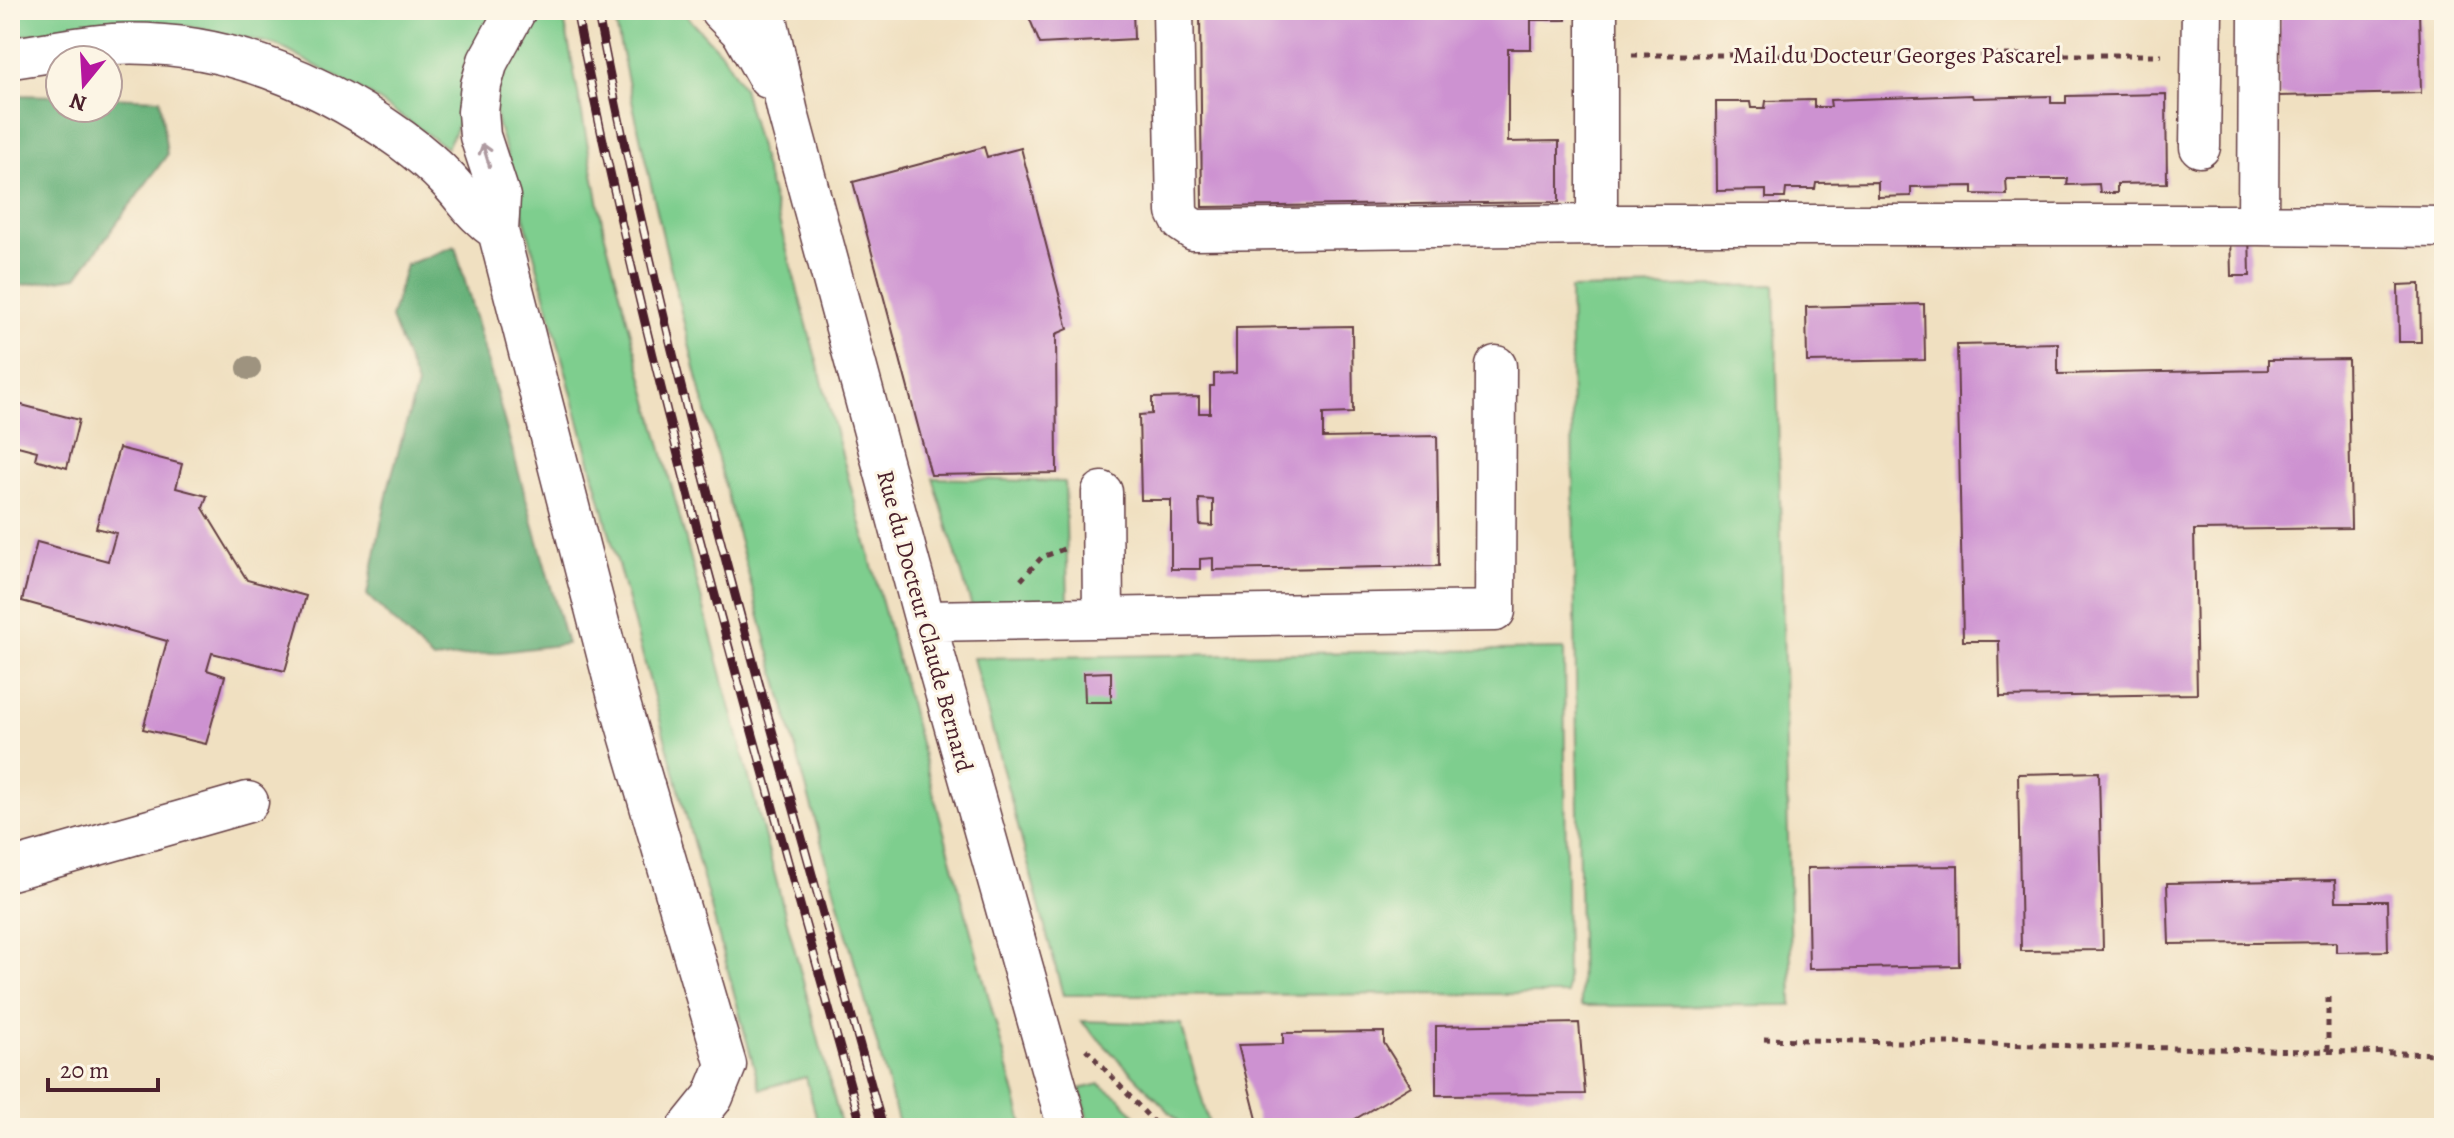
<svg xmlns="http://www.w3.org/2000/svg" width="2454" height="1138" viewBox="0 0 2454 1138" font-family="Alegreya,serif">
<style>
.green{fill:#7ece8e;stroke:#64765c;stroke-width:2}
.forest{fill:#66b179;stroke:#586852;stroke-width:2}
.building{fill:#cd92d1;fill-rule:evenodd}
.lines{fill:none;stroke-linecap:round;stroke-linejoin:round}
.minor-casing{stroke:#633c42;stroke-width:43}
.path{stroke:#633c42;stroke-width:5;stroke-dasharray:6 6;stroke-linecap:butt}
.minor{stroke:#fff;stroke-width:40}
.rail-casing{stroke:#4a1f2b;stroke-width:9}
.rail{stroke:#fcf5e5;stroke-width:6;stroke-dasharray:18;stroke-linecap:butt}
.tree{fill:#9e937f}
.oneway{stroke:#ae9aa0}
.labels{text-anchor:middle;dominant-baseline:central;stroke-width:6;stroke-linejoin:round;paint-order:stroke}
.street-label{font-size:24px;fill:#4a1f2b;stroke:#fcf5e5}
</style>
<rect width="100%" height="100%" fill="#fcf5e5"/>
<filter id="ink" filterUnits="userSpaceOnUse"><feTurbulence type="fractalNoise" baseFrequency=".0125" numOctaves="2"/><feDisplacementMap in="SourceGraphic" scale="16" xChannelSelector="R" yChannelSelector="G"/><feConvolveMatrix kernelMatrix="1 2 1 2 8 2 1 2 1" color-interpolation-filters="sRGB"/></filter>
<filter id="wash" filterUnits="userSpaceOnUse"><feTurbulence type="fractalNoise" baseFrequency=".006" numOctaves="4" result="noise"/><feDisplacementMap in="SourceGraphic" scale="32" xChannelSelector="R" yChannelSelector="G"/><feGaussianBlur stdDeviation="1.8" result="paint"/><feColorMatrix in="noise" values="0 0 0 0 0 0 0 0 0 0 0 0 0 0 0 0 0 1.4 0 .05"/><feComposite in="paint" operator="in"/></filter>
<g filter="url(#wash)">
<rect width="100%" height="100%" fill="#f0e0c1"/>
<path class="green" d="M10,10h483l-30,64 -5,50 -11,24 -75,-52 -95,-51 -90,-19 -106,3 -71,8z
M549,10h27l-13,3 41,219 238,896h-23l-13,-51 -46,12 -252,-931c-4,-16 -15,-40 -13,-56 4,-34 31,-69 54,-92z
M613,10h64l7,3 40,43 19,32 281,1040h-124c-101,-371 -210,-741 -287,-1118z
M1775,285l17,720 -211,1 -11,-717z
M933,478l132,4 3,118 -95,11z
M1564,649l3,345 -504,1 -90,-337z
M1081,1021l100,3 29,104h-25z
M1099,1084l21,14 26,30h-55l-11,-39z"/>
<path class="forest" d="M10,95l50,1v12h48v-11l52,2 7,56 -90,122 -67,10z
M455,246l112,398 -134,16 -66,-65 22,-110 28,-100 -26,-67 15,-53z"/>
<g id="blocks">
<path class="building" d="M1026,10h107l1,29 -94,5z
M1200,10h366v10h-35v29h-23v93l51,-1v61l-357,5z
M2279,10h140l2,83 -142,3z
M2166,94l1,89 -50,1v9h-17l-1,-9 -32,1 1,-6h-62l1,16 -34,-1v-8l-62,1v9l-33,1v-15l-62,1 -1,6h-29l-1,9h-19v-8l-49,1 -1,-89h34l1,6h14l1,-7 48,-1v7h17l-1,-7 142,-5 1,3 78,-2v7h15v-7z
M984,147l3,10 34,-9 47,181 -12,5 1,139 -126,2 -78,-293z
M2249,231l1,45h-19l-1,-43z
M2420,284l1,58h-22l-1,-57z
M1924,304l1,56 -118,2 -1,-55z
M1352,326l1,87 -30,1v24l114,-2 2,130 -226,4v-12l-13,1v10h-29v-69h-30l-2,-85 13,-1v-16l47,-1v16h11v-27h4v-12l22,-1v-45zM1199,499l14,1v26l-13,-1z
M2058,343v31l210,-4v-10l80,-1 3,169 -157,2 3,164 -197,3 -1,-56h-36l-6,-296z
M10,402l69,18 -12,48 -32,-9 2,-8 -27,-7z
M119,448l63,16 -6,24 31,8 -4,12 44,72 59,16 -21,75 -73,-18 -5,17 18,6 -19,68 -63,-15 24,-88 -145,-40 15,-59 71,19 8,-28 -20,-5z
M1111,672v30h-26l-1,-29z
M2099,772l4,178 -82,1 -3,-177z
M1958,866l1,100 -150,3 -2,-101z
M2335,880l1,21h51l1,50 -52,1v-10l-167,2 -2,-61z
M1579,1023l6,71 -149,1v-69z
M1384,1032v11l27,43 -71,42h-67v-6l-15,1 -20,-78 45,-1v-11z"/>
</g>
</g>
<g filter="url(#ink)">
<use href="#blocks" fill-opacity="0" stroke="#633c42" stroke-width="2"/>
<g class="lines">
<g class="minor-casing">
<path id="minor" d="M516,10l-28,51 -7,24 -3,27 2,24 20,61 -2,34 120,466 108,368 -13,32 -25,31
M720,10l22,22 26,46
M765,10l23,103 137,508 143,507
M1173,10l4,202 5,10 12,8 403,-5h661l1,-215
M10,58c34,-4 69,-12 103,-14 106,-5 204,35 289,96 15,11 33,26 46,40 19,20 26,35 50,51
M2200,147l2,-137
M1597,225v-215
M2258,225l186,2
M1102,492l1,126
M925,621l570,-10 1,-245
M10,870l238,-68"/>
</g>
<path class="path" d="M1632,55h530
M1021,580l21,-23 22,-8
M2328,997v54
M1764,1039l680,15
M1086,1049l73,79"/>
<use href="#minor" class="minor"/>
<g class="rail-casing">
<path id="rail" d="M576,10c74,378 184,747 286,1118
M597,10c73,378 183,747 286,1118"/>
</g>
<use href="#rail" class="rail"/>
</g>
<circle class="tree" cx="249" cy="368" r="12"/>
<defs><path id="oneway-shaft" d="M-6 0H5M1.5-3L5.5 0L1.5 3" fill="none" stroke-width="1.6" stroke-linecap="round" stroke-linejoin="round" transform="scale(2)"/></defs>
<use class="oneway" href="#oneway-shaft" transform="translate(486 155) rotate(-107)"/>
</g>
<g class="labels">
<g class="street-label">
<text x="1897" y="55">Mail du Docteur Georges Pascarel</text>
<text transform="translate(925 621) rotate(75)">Rue du Docteur Claude Bernard</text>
</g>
</g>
<rect width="2454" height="1138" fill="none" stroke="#fcf5e5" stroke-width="40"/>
<g transform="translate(84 84) rotate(198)"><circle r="38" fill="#fcf5e5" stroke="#b59f9b" stroke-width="2"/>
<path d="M0-6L14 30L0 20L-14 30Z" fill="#b5179e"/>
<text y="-12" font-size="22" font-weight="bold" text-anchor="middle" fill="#4a1f2b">N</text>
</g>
<path d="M48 1078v12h110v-12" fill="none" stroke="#4a1f2b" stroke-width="4"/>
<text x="60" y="1078" font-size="24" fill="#4a1f2b" stroke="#fcf5e5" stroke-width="6" paint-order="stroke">20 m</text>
</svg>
